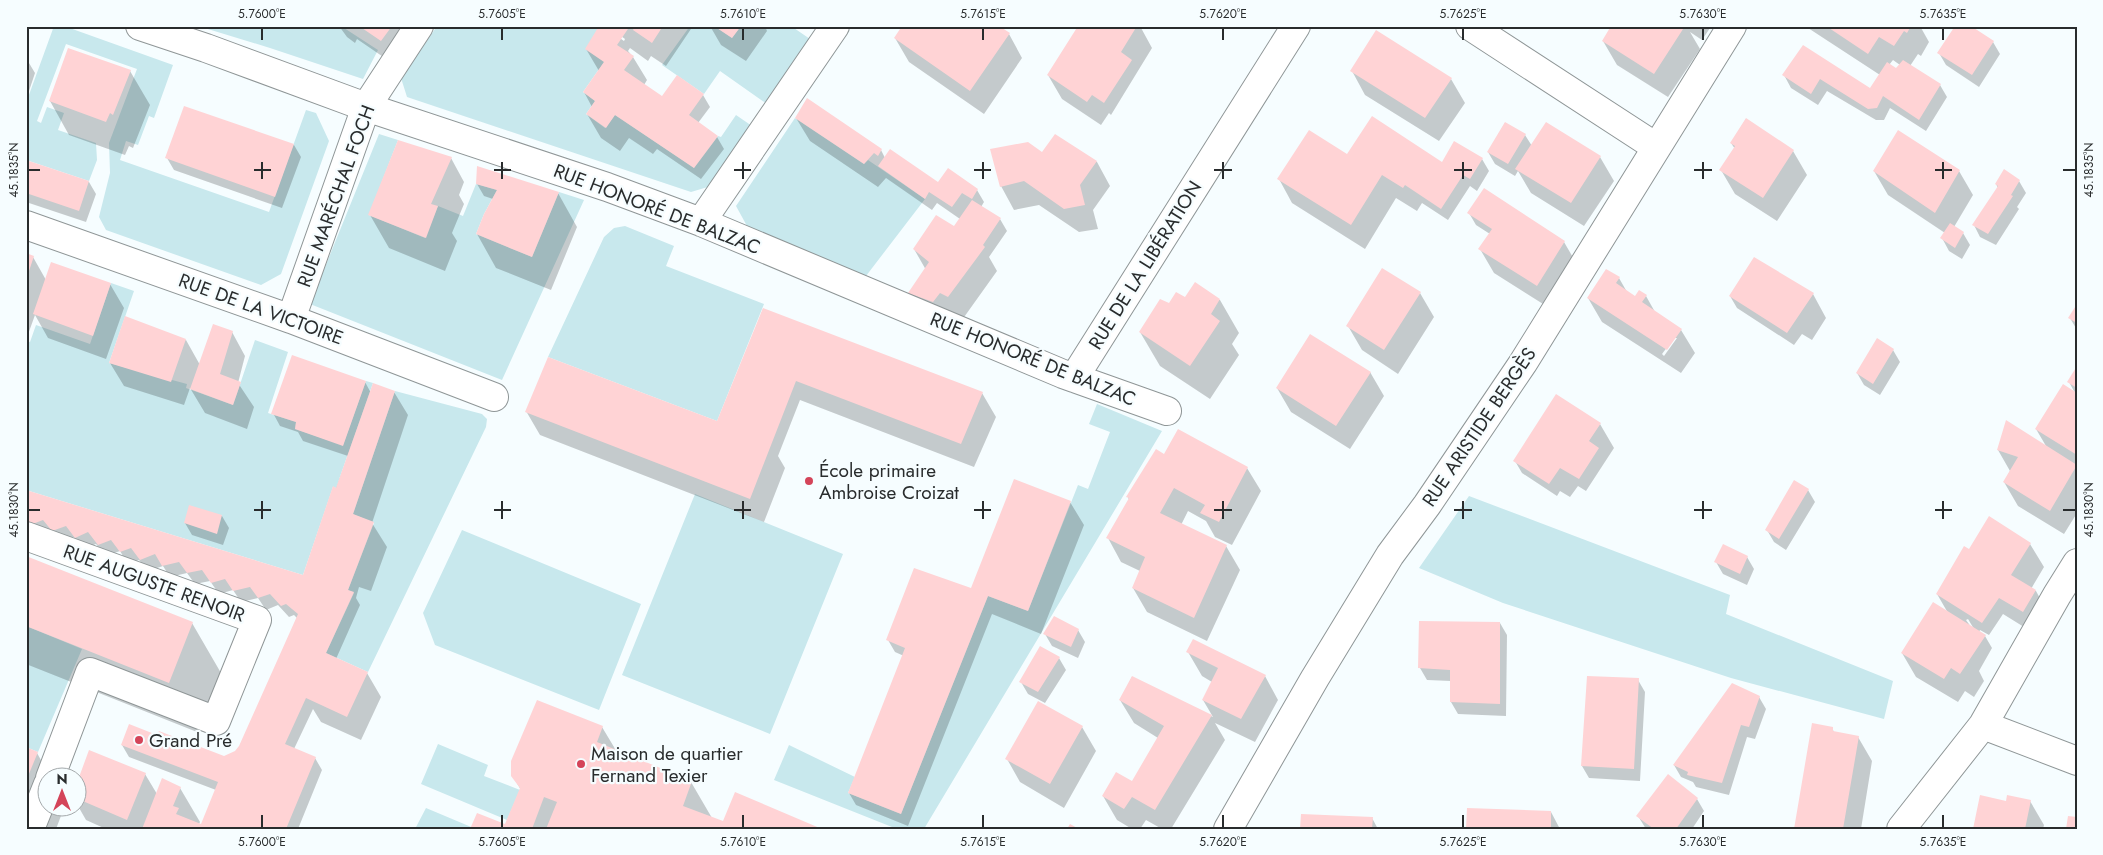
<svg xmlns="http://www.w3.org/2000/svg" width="2103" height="855" viewBox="0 0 2103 855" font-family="Jost,sans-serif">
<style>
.green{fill:#c8e8ed}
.shadow{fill:#0003;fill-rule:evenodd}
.building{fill:#ffd3d5}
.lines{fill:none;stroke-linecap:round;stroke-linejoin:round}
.minor-casing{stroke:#8f9697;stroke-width:30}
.minor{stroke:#fff;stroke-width:28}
.ticks{fill:none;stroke:#292c2d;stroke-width:2}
.poi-dot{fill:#d44459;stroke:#f6fdff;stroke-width:2}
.labels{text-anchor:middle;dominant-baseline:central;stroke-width:4.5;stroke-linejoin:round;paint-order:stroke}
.street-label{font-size:19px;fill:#292c2d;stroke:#f6fdff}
.poi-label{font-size:19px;fill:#292c2d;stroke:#f6fdff;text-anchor:start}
.neatline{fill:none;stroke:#292c2d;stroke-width:2}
.ticks-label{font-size:12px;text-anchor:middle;fill:#292c2d}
</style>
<rect width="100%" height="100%" fill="#f6fdff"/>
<path class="green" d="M54,26h10l109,39 -19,53 -5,-2 -11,29 -12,-4 -6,19 149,52 37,-102 10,3 13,28 -48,133 -20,11 -155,-55 -7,-13 11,-44 -1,-30 28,-74 -71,-25 -29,77 4,2 6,-16 17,6 -6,17 38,13 1,17 -8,21 -63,-21v-57z
M198,26h143l37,24 -15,29 -93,-31z
M437,26h162l5,36 -21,30 12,9 -9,13 19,14 10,-13 79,53 24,-32 3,1 15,-22 16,11 -41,60 -20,6 -284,-95 -6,-19z
M690,26h24l18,12 9,-12h50l19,13 -43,65 -47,-33 -16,23 -42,-29z
M795,118l69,46 4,-4 57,39 -59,77 -119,-50 -11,-20z
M379,134l19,6 -29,75 56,23 13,-32 25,10 13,-32 21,6 -13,24 -8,20 56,23 27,-65 25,8 -82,180 -192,-76z
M625,226l49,20 -8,20 98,38 -47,117 -169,-64 56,-120 10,-9z
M111,283l23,8 -25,72 78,21 -1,4 47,17 22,-65 33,12 -20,61 28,9 -1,7 48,16 23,-64 7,2 -37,105 -3,-1 -30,88 -277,-85v-149l4,1 6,-17 54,19z
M395,391l87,23 5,5 -1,8 -118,245 -42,-19 28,-60 -6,-3 26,-67 -21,-9z
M1097,404l65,27 -238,398h-27l-123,-49 15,-35 66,32 -7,16 53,21 87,-218 40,15 50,-126 10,4 22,-57 -21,-8z
M695,494l148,60 -73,180 -148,-59z
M1469,496l261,99 -4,19 167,67 -9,38 -153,-41 -228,-75 -84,-35z
M462,530l179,74 -42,106 -164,-65 -12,-32z
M26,626l56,23 -44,103 -12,-5z
M438,744l50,21 -4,11 36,14 -13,30 -86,-36z
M426,808l50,21h-61z"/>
<path class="shadow" d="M339,26h83l-27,39 -38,-26 -2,4 -8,-6z
M596,26h97l-27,40 -15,-10 -3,5 -18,-13 -2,3 5,6 14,23 -3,5 17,12 42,-2 7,12 -12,16 19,14 7,12 -23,30 -44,-30 -4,5 -24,-16 -9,13 -19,-13 -14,-24 5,-7 -8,-15 15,-21 -13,-22 14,-21zM614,31l11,8 -1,2 -10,-7z
M710,26h55l2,5 -21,30 -25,-16z
M1080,26h60l12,22 -41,67 -2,-2 -8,12 -39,-26 -14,-24z
M1612,26h97l1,2 -8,12 -12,-8 10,17 -32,48 -51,-32 -14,-24z
M1805,26h115l9,16 -8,14 -3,-2 -8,12 30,19 7,12 -21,34 -36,-23 -6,12h-8l-49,-29 -9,14 -27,-17 -7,-13 19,-28 67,42 10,-14zM1893,60l7,5 -4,5 -7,-5z
M1009,34l13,24 -38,56 -75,-52 -14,-24z
M1993,42l7,12 -21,33 -33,-22 -7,-12z
M26,58l9,15 -9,27z
M130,71l20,34 -17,43 -4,-2 -4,9 -56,-20 -19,-34z
M1352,71l99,8 14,24 -26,38 -74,-46z
M796,118l85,32 4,8 53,26 39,6 7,12 -3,5 19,12 7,12 -18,26 8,14 -35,49 -39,-3 -14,-24 17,-23 -12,-21 44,-18 2,-12 -23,-16 -5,7 -46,-32 -8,9 -68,-46z
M1746,119l47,32 14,24 -30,46 -42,-27 -14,-24 14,-21 -4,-6z
M1505,123l20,12 7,11 68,11 14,24 -30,45 -53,-33 -13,-22 -3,5 -20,-12 -7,-12z
M1056,136l41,26 13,24 -17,24 5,19 -19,3 -40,-27 -25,5 -13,-24 41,-32z
M294,145l7,12 -19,51 -108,-38 -7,-12z
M1348,155l95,8 39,-4 7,12 -12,20 -7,-5 -22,34 -26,-17 -5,8 -21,-13 -31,51 -73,-46 -13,-24z
M451,158l13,24 -5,13 5,9 -12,29 5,8 -12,30 -56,-23 -19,-33z
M26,161l63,21 7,12 -10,28 -60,-20z
M1874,171h85l14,24 -19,32 9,6 7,12 -8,14 -13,-8 -7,-13 3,-5 -57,-38z
M2019,181l7,12 -9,14 2,2 -23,36 -16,-8 -6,-12 24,-37 -2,-4z
M477,184l81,9 19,34 -26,63 -55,-22 -19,-34 16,-35 -9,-3z
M1469,213l95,29 14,24 -27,43 -57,-36 -14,-24 10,-15 -14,-9z
M26,255l7,2 13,23 64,4 14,24 -18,51 -58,-21 -13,-23 -9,25z
M1619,278l8,14 8,6 11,-2 9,16 26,18 14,23 -14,20 -79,-51 -14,-24zM1674,338h3l-13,18 -2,-2z
M1420,293l14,24 -36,57 -36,-24 -14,-24z
M1813,294l13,24 -14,22 -10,-6 -8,11 -57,-37 -7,-12z
M1185,299l35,1 19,33 -7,11 7,11 -29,44 -50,-33 -20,-34 29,-28z
M2077,308v22l-7,-12z
M763,309l219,84 14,24 -22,50 -174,-67 -22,56 7,12 -21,54 -224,-87 -14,-24 194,13z
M232,332l13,24 -7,27 16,24 -7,22 -42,-16 -15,-25 -6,17 -60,-19 -14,-23 76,-23 14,25z
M1893,350l7,12 -20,33 -16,-10 -7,-12z
M2077,369v144l-13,21 -46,-28 -14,-24 6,-11 -12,-21 48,-4 -10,-17 39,-36 -6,-11z
M1370,372l14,24 -34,53 -59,-37 -14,-24z
M365,382l6,11 23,-1 14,23 -36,108 15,24 -16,44 -12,-4 -3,11 4,7 -24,54 31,14 14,24 -20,43 -40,-18 -8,-13 -19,40 21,9 7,12 -24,59h-192l-20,-9 -8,-14v-23l12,-31 55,22 12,20 23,-6 20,34 -1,2 3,1 14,-35 -87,-33 -7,-12 36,-9 66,21 12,-5 4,-5 57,-129 -3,-3 -5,2 -11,-12 -12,5 -8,-12 -17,4 -8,-12 -14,4 -9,-13 -15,3 -8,-11 -17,4 -7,-11 -15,5 -9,-11 -11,4 -8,-13 -14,5 -10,-12 -13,5 -9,-12 -14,6 -34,-18v-34l277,86 45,-121 -45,-15 -5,-9 -18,-6 -7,-13z
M1600,424l14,24 -28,43 -8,-5 -8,11 -10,-6 -3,5 -35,-23 -7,-12z
M1168,458l79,10 14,23 -29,54 -17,-8 -9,-16 -18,-10 -7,14 45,21 14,24 -33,71 -60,-29 -14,-24 7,-17 -19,-9 -13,-24 21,-38 -1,-3z
M1808,490l7,12 -29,48 -12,-8 -7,-12z
M1070,502l14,23 -43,109 -49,-20 -84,212 -52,-21 -7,-12 55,-137 -9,-4 -7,-12 87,-48z
M222,516l7,12 -6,17 -31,-10 -7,-12z
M2030,544l14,23 -13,22 5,2 13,24 -12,20 -34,-21 -14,21 -9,-5 -1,2 6,4 7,12 -13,23 5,10 -10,16 -9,-6 -7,11 -42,-25 -14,-24 46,-40 -11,-19 33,-44zM1968,619l6,10 -3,-2 -5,-7z
M26,557l166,66 29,50 -24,59 -171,-68z
M1747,557l7,12 -7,16 -24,-11 -7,-12z
M1500,623l7,12 -1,81 -48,-2 -7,-12v-21l-24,-1 -7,-12z
M1078,630l7,12 -7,16 -26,-12 -7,-12z
M1188,652l77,24 13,24 -23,42 -40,-19 10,17 -54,89h-9l-16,-9 -6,9h-8l-15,-9 -14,-24 29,-13 26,-45 -24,-15 -14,-23 12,-23 81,40 -10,-17 9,-18 -10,-6z
M1059,658l7,12 -21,33 -17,-9 -7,-12z
M1638,680l7,12 -5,89 -51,-3 -7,-12z
M1759,697l7,12 -11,30 -8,-2 -18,58 -33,-8 -3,-5 -12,-5 -7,-12z
M602,727l15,25 74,30 21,36 10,4 97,7h-348l35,-3 15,-36 -9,-15z
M1082,727l14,24 -32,57 -44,-26 -13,-23z
M1832,728l2,4 24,5 14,24 -11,68h-66z
M26,749l11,4 14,25 -3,30h16l-8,21h-30z
M1697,799l7,12 -12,18h-46l-8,-13z
M2030,801l14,24 -1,4h-68l32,-27z
M1551,812l9,17h-92z
M1372,818l6,11h-76z"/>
<path class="building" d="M359,26h33l-11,15z
M599,26h31l-13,19 17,11 -10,14 38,26 15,-21 27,19 -15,21 29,21 -24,32 -79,-53 -9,13 -20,-14 9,-13 -12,-9 21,-30 -19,-13z
M635,26h28l-11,17 -19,-13z
M714,26h27l-9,12z
M902,26h97l11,7 -40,58 -76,-53z
M1078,26h59l-16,26 11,8 -28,43 -12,-8 -5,7 -40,-27z
M1611,26h74l-31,48 -52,-33z
M1826,26h85l-4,7 -3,-2 -10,15 -15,-9 -11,17z
M1955,26h16l23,15 -22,34 -35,-22z
M1376,30l76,48 -27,40 -75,-47z
M1803,45l67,43 17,-26 9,6 7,-8 38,24 -22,36 -36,-24 -6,12 -9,1 -48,-30 -9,15 -29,-19z
M68,48l63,22 -18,45 -3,-2 -4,9 -57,-21z
M807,98l75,51 -4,7 -4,-3 -10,11 -69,-46z
M184,106l110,38 -19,53 -110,-39z
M1372,116l70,46 12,-21 29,17 -13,21 -7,-4 -22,34 -36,-24 -2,3 -21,-13 -31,50 -74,-46 32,-49 38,24z
M1746,118l48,32 -31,48 -44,-28 16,-24 -5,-3z
M1505,122l21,12 -18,30 -21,-12z
M1546,122l55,34 -30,47 -56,-34z
M1898,130l62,40 -25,43 -62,-42z
M1055,134l42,27 -17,24 5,20 -21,4 -40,-28 -24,6 -10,-38 38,-7 14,10z
M398,140l54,17 -21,47 7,2 -12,32 -58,-23z
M890,149l48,33 10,-14 30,21 -6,10 -10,-6 -10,14 -23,-15 -4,7 -47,-33z
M26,160l63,21 -10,30 -53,-18z
M477,166l82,26 -27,65 -56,-23 8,-20 13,-24 -21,-6z
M2004,169l16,11 -9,15 2,1 -25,38 -16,-9 26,-39 -3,-2z
M1484,188l81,53 -28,45 -59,-37 14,-20 -25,-16z
M972,200l29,18 -18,27 2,2 -37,50 -8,-4 -7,9 -25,-9 21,-31 -16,-13 23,-34 18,11z
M1950,223l14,9 -9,16 -15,-10z
M26,253l8,3 -7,21h-1z
M1754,257l60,36 -27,40 -58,-37z
M51,262l60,21 -18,53 -60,-22z
M1382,268l39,24 -37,58 -38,-24z
M1606,269l14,8 -4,6 19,13 4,-6 8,5 -5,7 40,27 -15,21 -80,-52z
M1195,282l25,17 -9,15 9,7 -30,45 -51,-34 21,-33 9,4 7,-11 9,5z
M2077,304v19l-9,-5z
M763,308l220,84 -22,52 -165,-63 -46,118 -225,-87 23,-55 169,64z
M125,316l61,23 -15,43 -62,-19z
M213,324l20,7 -13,43 21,8 -8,23 -43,-16z
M1310,334l61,38 -35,54 -60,-38z
M1877,338l17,11 -21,35 -17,-11z
M292,355l74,26 -23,65 -48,-17 1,-7 -25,-8z
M2077,366v22l-10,-6z
M373,383l22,8 -42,123 21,8 -26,68 6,2 -28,61 42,19 -21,45 -41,-19 -21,46 31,13 -30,72h-144l20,-51 19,9 -8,19 6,2 -3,6 25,10 17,-42 -97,-37 8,-21 28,11 2,-4 65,25 11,-5 4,-5 59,-132 -12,-10 -5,2 -11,-12 -12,4 -8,-11 -17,4 -8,-12 -14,4 -9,-13 -15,3 -8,-11 -17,4 -7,-12 -15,6 -9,-12 -11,4 -9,-12 -13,5 -10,-13 -13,6 -9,-12 -14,5 -9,-11 -13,5 -4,-4v-31l277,85 30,-89 3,2z
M2063,384l14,9v62l-42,-26z
M1556,394l45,29 -12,18 10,7 -20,31 -19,-11 -11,16 -36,-23z
M2006,420l71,45 -27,46 -47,-29 15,-25 -21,-7z
M1178,429l70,38 -29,55 -19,-9 5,-8 -31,-17 -14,25 67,32 -33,73 -62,-30 13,-31 -39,-19 23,-40 -3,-1 30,-48 8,5z
M1014,479l57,22 -43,110 -40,-15 -87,218 -53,-21 57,-145 -19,-8 28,-72 57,20z
M1794,480l15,9 -30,50 -14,-9z
M189,505l33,10 -5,19 -33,-11z
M1989,516l42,27 -20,32 25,15 -13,22 -24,-14 -17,25 -46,-29 28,-48 5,3z
M1723,544l25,12 -8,18 -26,-12z
M26,556l167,66 -24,61 -143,-57z
M1933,602l53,33 -26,39 -9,-6 -7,11 -43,-26z
M1054,616l25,13 -8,18 -28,-13z
M1419,621l81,1v82l-50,-2v-32l-32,-2z
M1193,639l73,36 -25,44 -39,-19 16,-32 -32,-16z
M1040,646l20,11 -22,35 -19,-10z
M1132,676l80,39 -57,95 -23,-13 -8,12 -22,-13 14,-24 16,9 32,-55 -45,-26z
M1587,676l52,2 -5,91 -53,-3z
M1732,683l28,13 -11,31 -8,-2 -19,58 -35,-8 1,-3 -15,-7z
M537,700l66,26 -6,16 95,39 -9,25 40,15 12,-29 87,37h-276l11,-27 -13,-5 -12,32h-62l7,-16 28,11 15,-36 -9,-12v-15z
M1038,701l45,25 -33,58 -45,-25z
M1812,723l21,4v4l26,5 -16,93h-49z
M26,747l12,5 -12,29z
M89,750l57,23 -19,47 -49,-21v-19z
M1668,774l30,24 -22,31h-22l-18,-13z
M1980,795l26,6 1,-6 24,5 -6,29h-52z
M1467,808l84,3v18h-85z
M1301,814l72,3 -1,12h-72z
M2068,816l9,1v12h-11z
M1070,824l9,5h-12z"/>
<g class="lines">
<g class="minor-casing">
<path id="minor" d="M140,26l66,22 160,59 241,80 94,35 362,152 104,37
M1470,26l186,121
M701,222l134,-196
M26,225l265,94 203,78
M291,319l75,-212 53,-81
M1074,378l222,-352
M26,536l231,84 -41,101 -126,-49 -40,106
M1983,725l94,36
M30,829l18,-45
M1228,829l87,-151 75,-123 37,-50 96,-142 209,-337
M1901,829l82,-104 74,-130 20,-32"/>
</g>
<use href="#minor" class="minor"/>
</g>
<path class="ticks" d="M262,28v12M502,28v12M743,28v12M983,28v12M1223,28v12M1463,28v12M1703,28v12M1943,28v12M262,162v17M502,162v17M743,162v17M983,162v17M1223,162v17M1463,162v17M1703,162v17M1943,162v17M28,170h12M254,170h17M494,170h17M734,170h17M974,170h17M1214,170h18M1454,170h18M1694,170h18M1935,170h17M2063,170h13M262,501v18M502,501v18M743,501v18M983,501v18M1223,501v18M1463,501v18M1703,501v18M1943,501v18M28,510h12M254,510h17M494,510h17M734,510h17M974,510h17M1214,510h18M1454,510h18M1694,510h18M1935,510h17M2063,510h13M262,815v13M502,815v13M743,815v13M983,815v13M1223,815v13M1463,815v13M1703,815v13M1943,815v13"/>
<g class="poi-dot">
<circle cx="809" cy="481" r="5"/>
<circle cx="139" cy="740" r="5"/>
<circle cx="581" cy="764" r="5"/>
</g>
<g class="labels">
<g class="street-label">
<text transform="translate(336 196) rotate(-70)">RUE MARÉCHAL FOCH</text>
<text transform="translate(657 209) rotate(21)">RUE HONORÉ DE BALZAC</text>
<text transform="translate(1145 265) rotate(-58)">RUE DE LA LIBÉRATION</text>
<text transform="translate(261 309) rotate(20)">RUE DE LA VICTOIRE</text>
<text transform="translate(1033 359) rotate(22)">RUE HONORÉ DE BALZAC</text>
<text transform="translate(1479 427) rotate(-56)">RUE ARISTIDE BERGÈS</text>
<text transform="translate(154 583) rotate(20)">RUE AUGUSTE RENOIR</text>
</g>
<g class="poi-label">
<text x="819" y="470">École primaire<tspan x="819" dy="22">Ambroise Croizat</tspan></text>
<text x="149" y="740">Grand Pré</text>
<text x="591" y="753">Maison de quartier<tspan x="591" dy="22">Fernand Texier</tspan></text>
</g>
</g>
<rect width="2103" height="855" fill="none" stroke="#f6fdff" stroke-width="55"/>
<g transform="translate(62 792)"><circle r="24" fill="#f6fdff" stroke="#a4a9ab"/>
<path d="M0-4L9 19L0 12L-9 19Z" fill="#d44459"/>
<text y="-8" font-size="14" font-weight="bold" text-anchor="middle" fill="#292c2d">N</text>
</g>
<rect x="28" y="28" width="2048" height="800" class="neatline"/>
<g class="ticks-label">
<text x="262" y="18">5.7600°E</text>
<text x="502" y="18">5.7605°E</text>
<text x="743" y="18">5.7610°E</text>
<text x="983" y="18">5.7615°E</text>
<text x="1223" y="18">5.7620°E</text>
<text x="1463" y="18">5.7625°E</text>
<text x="1703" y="18">5.7630°E</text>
<text x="1943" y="18">5.7635°E</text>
<text transform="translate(14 170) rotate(-90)" y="4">45.1835°N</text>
<text transform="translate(2089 170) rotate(-90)" y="4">45.1835°N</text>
<text transform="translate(14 510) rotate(-90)" y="4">45.1830°N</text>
<text transform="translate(2089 510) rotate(-90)" y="4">45.1830°N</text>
<text x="262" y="846">5.7600°E</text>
<text x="502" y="846">5.7605°E</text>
<text x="743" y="846">5.7610°E</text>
<text x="983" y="846">5.7615°E</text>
<text x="1223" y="846">5.7620°E</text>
<text x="1463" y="846">5.7625°E</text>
<text x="1703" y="846">5.7630°E</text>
<text x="1943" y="846">5.7635°E</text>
</g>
</svg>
